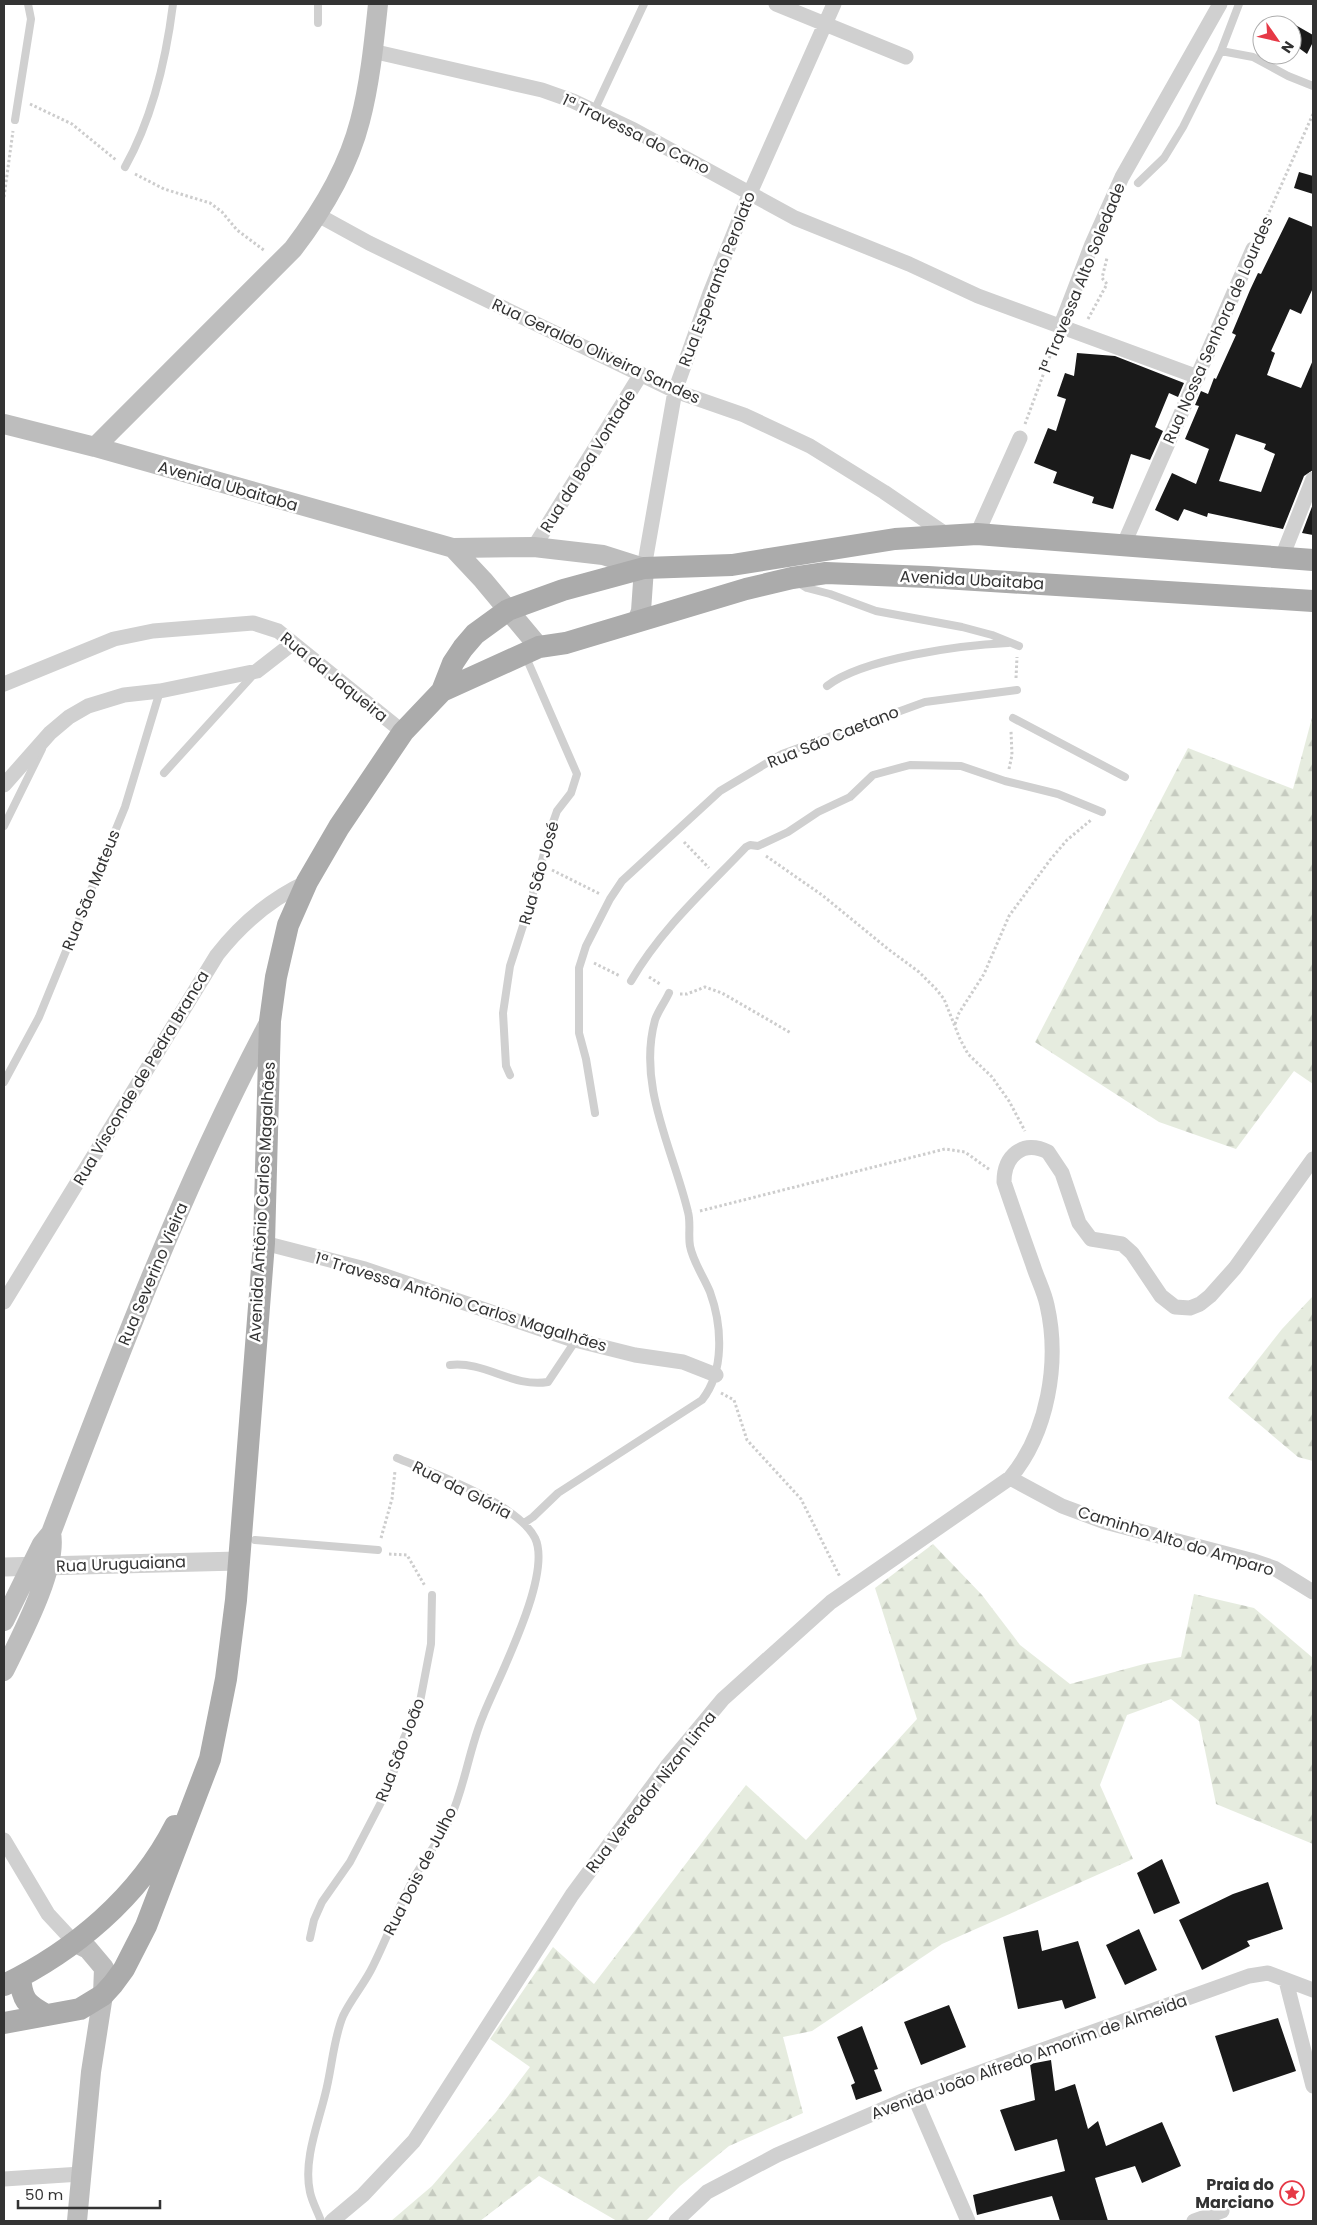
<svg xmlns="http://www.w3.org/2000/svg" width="1317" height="2225" viewBox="0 0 1317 2225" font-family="Poppins,sans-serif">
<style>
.forest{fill:url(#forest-firs)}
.building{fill:#1a1a1a;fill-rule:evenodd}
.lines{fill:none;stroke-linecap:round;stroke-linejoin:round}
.path{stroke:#cdcdcd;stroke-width:3;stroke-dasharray:2.5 2.5;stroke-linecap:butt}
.service{stroke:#d0d0d0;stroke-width:8}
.minor{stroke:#d0d0d0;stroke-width:15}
.tertiary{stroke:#d0d0d0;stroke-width:19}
.secondary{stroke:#bdbdbd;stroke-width:20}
.primary{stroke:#ababab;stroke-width:22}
.labels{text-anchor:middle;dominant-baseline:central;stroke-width:5;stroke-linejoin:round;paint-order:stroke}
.street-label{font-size:16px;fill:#333;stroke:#fff}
.poi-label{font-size:16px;font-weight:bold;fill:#333;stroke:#fff;text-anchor:end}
</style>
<defs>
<pattern id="forest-firs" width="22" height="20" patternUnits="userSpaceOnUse" patternTransform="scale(1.25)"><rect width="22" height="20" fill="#e6ecdf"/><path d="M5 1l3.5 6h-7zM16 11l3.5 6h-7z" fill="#c6cbc0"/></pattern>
</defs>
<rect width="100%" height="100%" fill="#fff"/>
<path class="forest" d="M1313,714v370l-19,-13 -58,78 -77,-27 -124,-80 153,-294 105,41z
M1313,1296v165l-15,-4 -70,-59 54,-69z
M933,1544l49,51 38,50 50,39 74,-20 37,-7 13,-63 60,14 59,50v186l-97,-40 -17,-83 -28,-22 -44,16 -27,70 33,74 -191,85 -130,87 -29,6 20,76 -74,33 -49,40 -34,35h-29l-78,-45 -59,45h-89l41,-35 64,-74 34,-45 -40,-28 63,-92 41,37 152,-199 60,55 111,-121 -42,-131z"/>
<path class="building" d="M1292,23l21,12v7l-6,12 -15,-11z
M1299,172l14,4v18l-19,-6z
M1289,217l24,10v61l-12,26 -11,-5 -19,42 4,2 -8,22 34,13 12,-28v110l-9,6 -21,53 -75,-16 -1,4 -23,-8 -6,12 -23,-11 17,-37 24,11 13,-35 -24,-10 14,-33 -4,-1 6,-14 7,3 6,-16 2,1 20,-44 -4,-2 18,-43 8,-17 3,1zM1236,434l30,10 -2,5 11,5 -14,38 -42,-11z
M1077,353l38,3 69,27 -6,14 -9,-4 -14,34 8,4 -13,29 -19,-6 -18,55 -21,-6 2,-6 -41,-14 4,-11 -23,-9 14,-35 8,3 10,-32 -9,-3 8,-23 9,3z
M1313,504v31l-11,-2z
M1162,1859l18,44 -26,11 -17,-41z
M1268,1882l15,47 -36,12 3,5 -48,24 -23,-50 54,-26z
M1139,1929l18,41 -32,15 -19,-40z
M1038,1930l4,21 36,-10 18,57 -31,11 -3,-9 -44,9 -15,-72z
M949,2005l17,42 -45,18 -17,-43z
M1278,2018l18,53 -63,21 -18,-56z
M862,2026l16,43 -4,1 8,21 -26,9 -5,-15 4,-2 -18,-46z
M1051,2060l4,31 20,-7 13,45 10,-8 8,25 56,-24 19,44 -39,17 -7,-17 -40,12 13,43h-48l-8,-25 -75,19 -4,-20 92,-24 -8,-32 -42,12 -15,-41 35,-10 -5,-36z"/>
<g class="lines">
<path class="path" d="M30,104l42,20 44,36
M135,174l29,15 46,14 12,9 15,18 28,21
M4,197l9,-66
M1259,235l54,-121
M1088,319l19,-35 -5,-6 5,-20
M1025,424l31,-84
M1016,678l1,-21
M1009,769l3,-14 -1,-24
M684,842l25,26
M766,856l56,39 66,54 31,23 17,17 8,10 16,40 8,15 24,23 17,24 16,30
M552,870l48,24
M594,963l26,13
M649,977l11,7
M680,994h7l18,-7 17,6 69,40
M955,1024l4,-11 25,-39 25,-58 41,-56 17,-20 24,-20
M700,1211l245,-62 20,3 25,18
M721,1393l13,7 13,40 54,59 39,78
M381,1538l11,-39 3,-28
M389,1554l18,1 18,31"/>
<path class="service" d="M318,4v19
M1221,51l32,6 35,19 25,10
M594,111l50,-107
M15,120l16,-101 -3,-15
M125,167c28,-50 41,-107 48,-163
M1138,183l26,-25 19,-31 38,-76 18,-47
M799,583l8,5 23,6 46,17 86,16 30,8 27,11
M827,686c36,-28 135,-41 181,-43
M1013,718l112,59
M164,773l90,-99
M4,826l38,-77
M631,981c30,-52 74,-91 115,-134l4,-2 8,1 30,-14 30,-20 32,-15 23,-22 37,-10 51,1 44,15 53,13 44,18
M510,1075l-4,-9 -3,-53 7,-47 20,-62 21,-76 6,-17 14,-18 6,-19 -52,-119
M4,1082l35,-65 86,-210 35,-116
M595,1113l-9,-54 -7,-26v-65l7,-22 24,-47 12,-18 98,-90 62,-37 143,-52 92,-12
M450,1365c36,-4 62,23 98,17l28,-42
M524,1523l9,-6 25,-24 144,-93c23,-29 20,-75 8,-108 -6,-15 -17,-30 -20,-46 -2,-11 1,-23 -2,-34 -15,-63 -51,-126 -33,-192 3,-9 10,-18 14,-27
M255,1540l123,10
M310,1938l4,-18 8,-18 28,-40 39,-75 15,-49 15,-31 12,-63 1,-49
M321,2221c-3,-9 -9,-19 -11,-29 -7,-31 8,-68 15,-97 7,-26 8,-55 18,-79 8,-17 22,-33 30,-50 15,-30 26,-61 42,-90 11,-19 25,-37 35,-57 15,-33 19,-70 33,-103 15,-38 70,-141 52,-178 -18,-35 -102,-65 -138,-80"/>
<path class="minor" d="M776,4l130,53
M372,51l170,39 31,11 61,29 161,88 114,46 69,32 220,81
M318,215l51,28 306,148 69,24 66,31 74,46 63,43
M1061,325l31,-81 30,-67 98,-173
M977,534l43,-96
M1123,546l130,-297
M534,547l107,-173
M1282,557l31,-78
M644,568l31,-177 35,-98 40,-100 84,-189
M4,684l110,-45 39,-8 100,-8 25,8 125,101
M4,785l46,-52 19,-16 19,-11 36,-11 36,-4 97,-20 36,-28
M264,1243l101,26 202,69 68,17 48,7 33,13
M4,1302l213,-347c25,-32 53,-56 90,-73
M1010,1478l52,28 43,16 149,39 20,7 39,24
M4,1840l44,74 26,28
M1286,1981l27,105
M914,2096l54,125
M4,2179l77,-5
M332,2221l31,-26 51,-54 158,-246 96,-130 55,-66 108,-97 179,-124c38,-45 50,-116 37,-173 -3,-14 -10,-27 -14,-40 -10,-28 -20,-56 -29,-83 0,-26 19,-43 44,-30l14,21 17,50 12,16 31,5 10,9 29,43 14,11 15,1 10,-4 10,-8 25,-28 78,-109
M676,2221l31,-29 70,-37 137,-59 335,-120 19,-3 45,17
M1194,2221l28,-10"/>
<path class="tertiary" d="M4,1567l234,-6"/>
<path class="secondary" d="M4,424l91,23 358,101 81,-1 69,8 41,13 -3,43 -4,11
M95,447l198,-198c29,-38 55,-81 67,-128 10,-38 14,-79 18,-117
M453,548l30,32 56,67
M4,1621l38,-77 9,-11c66,-174 132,-348 219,-512
M4,1671c16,-33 54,-103 47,-138
M74,1942l14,7 16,19 -1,27 -12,77 -14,149"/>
<path class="primary" d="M442,691l11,-28 10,-15 12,-14 33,-24 55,-20 81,-22 88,-3 163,-26 82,-5 336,26
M20,1977c2,23 6,27 26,38
M4,1985c70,-34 135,-88 171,-159
M4,2023l76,-14 23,-14 10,-11 11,-15 22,-43 64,-167 16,-80 10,-79 28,-357 6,-222 6,-44 12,-52 19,-43 32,-55 64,-95 39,-41 97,-44 27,-4 180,-54 46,-11 34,-5 102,4 385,24"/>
</g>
<defs>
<g id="sight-ring" transform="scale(1.25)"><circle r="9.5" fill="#fff" stroke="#e63946" stroke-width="1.5"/><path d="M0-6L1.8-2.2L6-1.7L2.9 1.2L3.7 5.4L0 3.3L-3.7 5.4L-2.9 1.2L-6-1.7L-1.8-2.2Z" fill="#e63946"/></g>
</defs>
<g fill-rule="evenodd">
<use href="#sight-ring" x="1292" y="2193"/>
</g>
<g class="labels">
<g class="street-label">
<text transform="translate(636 134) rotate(26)">1ª Travessa do Cano</text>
<text transform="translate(1082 278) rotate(-68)">1ª Travessa Alto Soledade</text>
<text transform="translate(717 279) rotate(-69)">Rua Esperanto Perolato</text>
<text transform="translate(1218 330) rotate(-66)">Rua Nossa Senhora de Lourdes</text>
<text transform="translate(596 351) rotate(25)">Rua Geraldo Oliveira Sandes</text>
<text transform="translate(588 461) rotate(-58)">Rua da Boa Vontade</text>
<text transform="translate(228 486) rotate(16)">Avenida Ubaitaba</text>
<text transform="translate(972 580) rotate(3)">Avenida Ubaitaba</text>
<text transform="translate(334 677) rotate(39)">Rua da Jaqueira</text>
<text transform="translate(833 737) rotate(-22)">Rua São Caetano</text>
<text transform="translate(539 873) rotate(-74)">Rua São José</text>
<text transform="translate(91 890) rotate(-68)">Rua São Mateus</text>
<text transform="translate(141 1078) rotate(-59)">Rua Visconde de Pedra Branca</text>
<text transform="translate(262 1202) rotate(-87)">Avenida Antônio Carlos Magalhães</text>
<text transform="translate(153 1274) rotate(-67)">Rua Severino Vieira</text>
<text transform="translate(461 1302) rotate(17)">1ª Travessa Antônio Carlos Magalhães</text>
<text transform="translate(462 1490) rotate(27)">Rua da Glória</text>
<text transform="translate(1176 1541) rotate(17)">Caminho Alto do Amparo</text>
<text transform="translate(121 1564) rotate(-2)">Rua Uruguaiana</text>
<text transform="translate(400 1750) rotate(-69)">Rua São João</text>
<text transform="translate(651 1792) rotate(-52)">Rua Vereador Nizan Lima</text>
<text transform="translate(420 1871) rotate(-63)">Rua Dois de Julho</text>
<text transform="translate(1029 2057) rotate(-20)">Avenida João Alfredo Amorim de Almeida</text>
</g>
<g class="poi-label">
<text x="1274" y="2184">Praia do<tspan x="1274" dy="18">Marciano</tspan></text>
</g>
</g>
<rect width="1317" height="2225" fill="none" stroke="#333333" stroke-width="10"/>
<g transform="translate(1277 40) rotate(124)"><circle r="24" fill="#ffffff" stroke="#adadad"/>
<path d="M0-4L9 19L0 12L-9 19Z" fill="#e63946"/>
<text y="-8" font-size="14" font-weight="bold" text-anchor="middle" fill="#333333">N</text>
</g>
<path d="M18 2200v8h142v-8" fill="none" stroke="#333333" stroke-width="2.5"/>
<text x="25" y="2200" font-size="15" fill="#333333" stroke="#ffffff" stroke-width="4" paint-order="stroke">50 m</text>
</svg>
